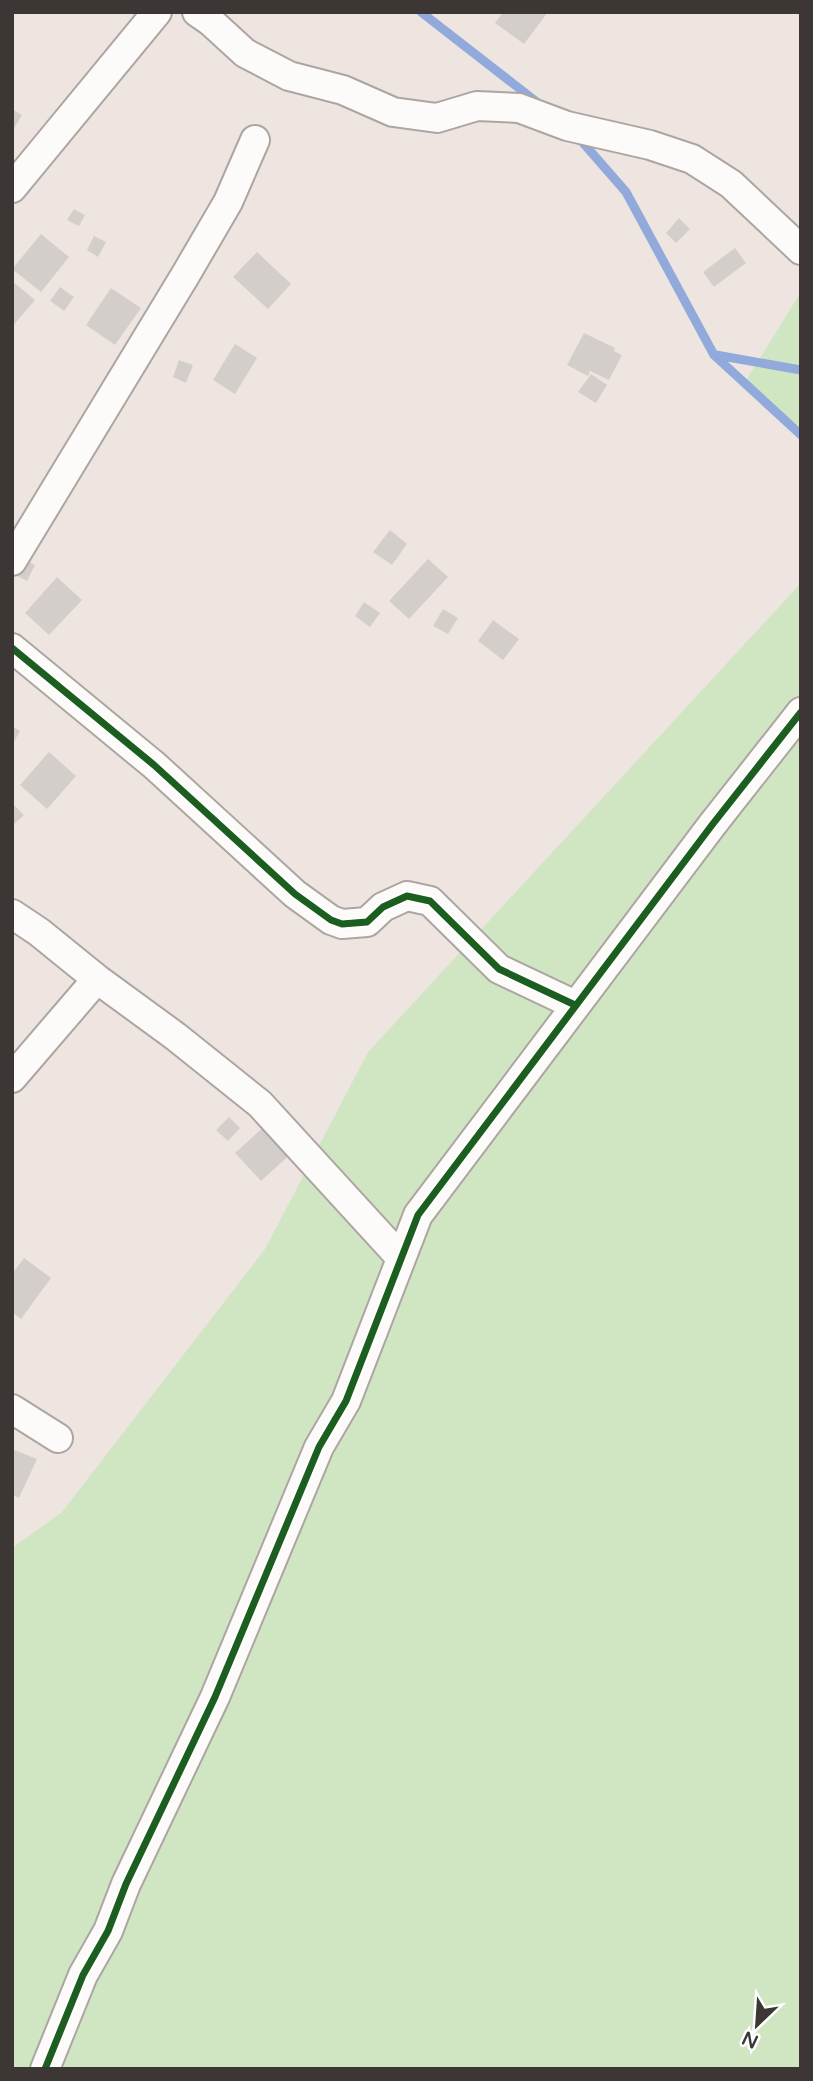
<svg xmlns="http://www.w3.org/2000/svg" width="813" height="2081" viewBox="0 0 813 2081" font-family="'Varela Round',sans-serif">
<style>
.green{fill:#d0e6c3}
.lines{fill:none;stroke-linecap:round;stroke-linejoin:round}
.stream{stroke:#92aadb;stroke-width:9}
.building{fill:#d4ceca}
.minor-casing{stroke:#aca5a2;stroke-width:32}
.minor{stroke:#fcfbfa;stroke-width:28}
.cycleway-casing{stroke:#fff;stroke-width:11}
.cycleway{stroke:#1b5e20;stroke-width:7}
</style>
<rect width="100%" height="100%" fill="#eee5e1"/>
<path class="green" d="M801,292v143l-56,-53z
M801,583v1486h-789v-521l50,-36 203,-263 103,-197z"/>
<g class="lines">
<path class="stream" d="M421,12l117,91
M578,137l48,55 88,163 87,80
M716,355l85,15"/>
</g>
<path class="building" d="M503,12h45l-24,32 -29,-21z
M12,109l10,6 -10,17z
M74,209l11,6 -6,11 -12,-6z
M679,218l11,11 -14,14 -10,-10z
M41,234l28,23 -28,35 -29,-23z
M94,236l12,6 -8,15 -11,-7z
M735,248l11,15 -32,24 -11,-15z
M257,252l34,32 -23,25 -35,-32z
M12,281l23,19 -23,27z
M60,287l14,10 -10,14 -14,-10z
M111,288l30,20 -26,37 -29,-20z
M584,333l31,15 -1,3 8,4 -13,25 -19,-9 -2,5 -21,-11z
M235,344l22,14 -22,36 -22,-14z
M179,360l14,5 -7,18 -13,-6z
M591,374l16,11 -11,18 -18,-11z
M390,530l17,14 -15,21 -19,-13z
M20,557l15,8 -8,16 -15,-8z
M428,559l20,18 -39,42 -20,-18z
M57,577l25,23 -33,35 -24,-22z
M364,602l16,11 -10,14 -15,-11z
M443,609l15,9 -10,16 -15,-8z
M493,620l26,19 -16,21 -25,-19z
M12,726l8,5 -8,14z
M49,752l27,24 -29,33 -27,-24z
M12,803l12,12 -12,11z
M229,1117l11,11 -12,13 -12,-11z
M268,1123l26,28 -33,30 -26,-28z
M24,1258l27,20 -30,41 -9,-7v-38z
M12,1449l25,10 -18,39 -7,-3z"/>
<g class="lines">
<g class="minor-casing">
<path id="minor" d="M197,12l13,9 35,32 44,23 54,14 50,22 44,6 40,-12 42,2 48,18 83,19 42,14 39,25 70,66
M12,188l145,-176
M12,561l174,-287 42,-72 27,-62
M12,648l142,117 141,129 36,26 11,4 25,-2 16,-15 24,-11 23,5 69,68 76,36
M12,914l27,18 58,47 78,57 85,68 140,153
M12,1078l85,-99
M12,1409l46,29
M45,2069l38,-94 25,-44 18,-47 89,-187 104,-250 27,-46 72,-186 294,-390 89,-113"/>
</g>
<use href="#minor" class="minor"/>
<g class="cycleway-casing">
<path id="cycleway" d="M12,648l142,117 141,129 36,26 11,4 25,-2 16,-15 24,-11 23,5 69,68 76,36
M45,2069l38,-94 25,-44 18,-47 89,-187 104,-250 27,-46 72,-186 294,-390 89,-113"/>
</g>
<use href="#cycleway" class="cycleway"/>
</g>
<rect width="813" height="2081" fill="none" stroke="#3c3734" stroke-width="28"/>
<g transform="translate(757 2025) rotate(205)" stroke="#ffffff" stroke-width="5" paint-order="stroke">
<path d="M0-5L12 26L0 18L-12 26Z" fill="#3c3734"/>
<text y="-10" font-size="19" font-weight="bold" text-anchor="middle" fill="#3c3734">N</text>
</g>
</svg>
